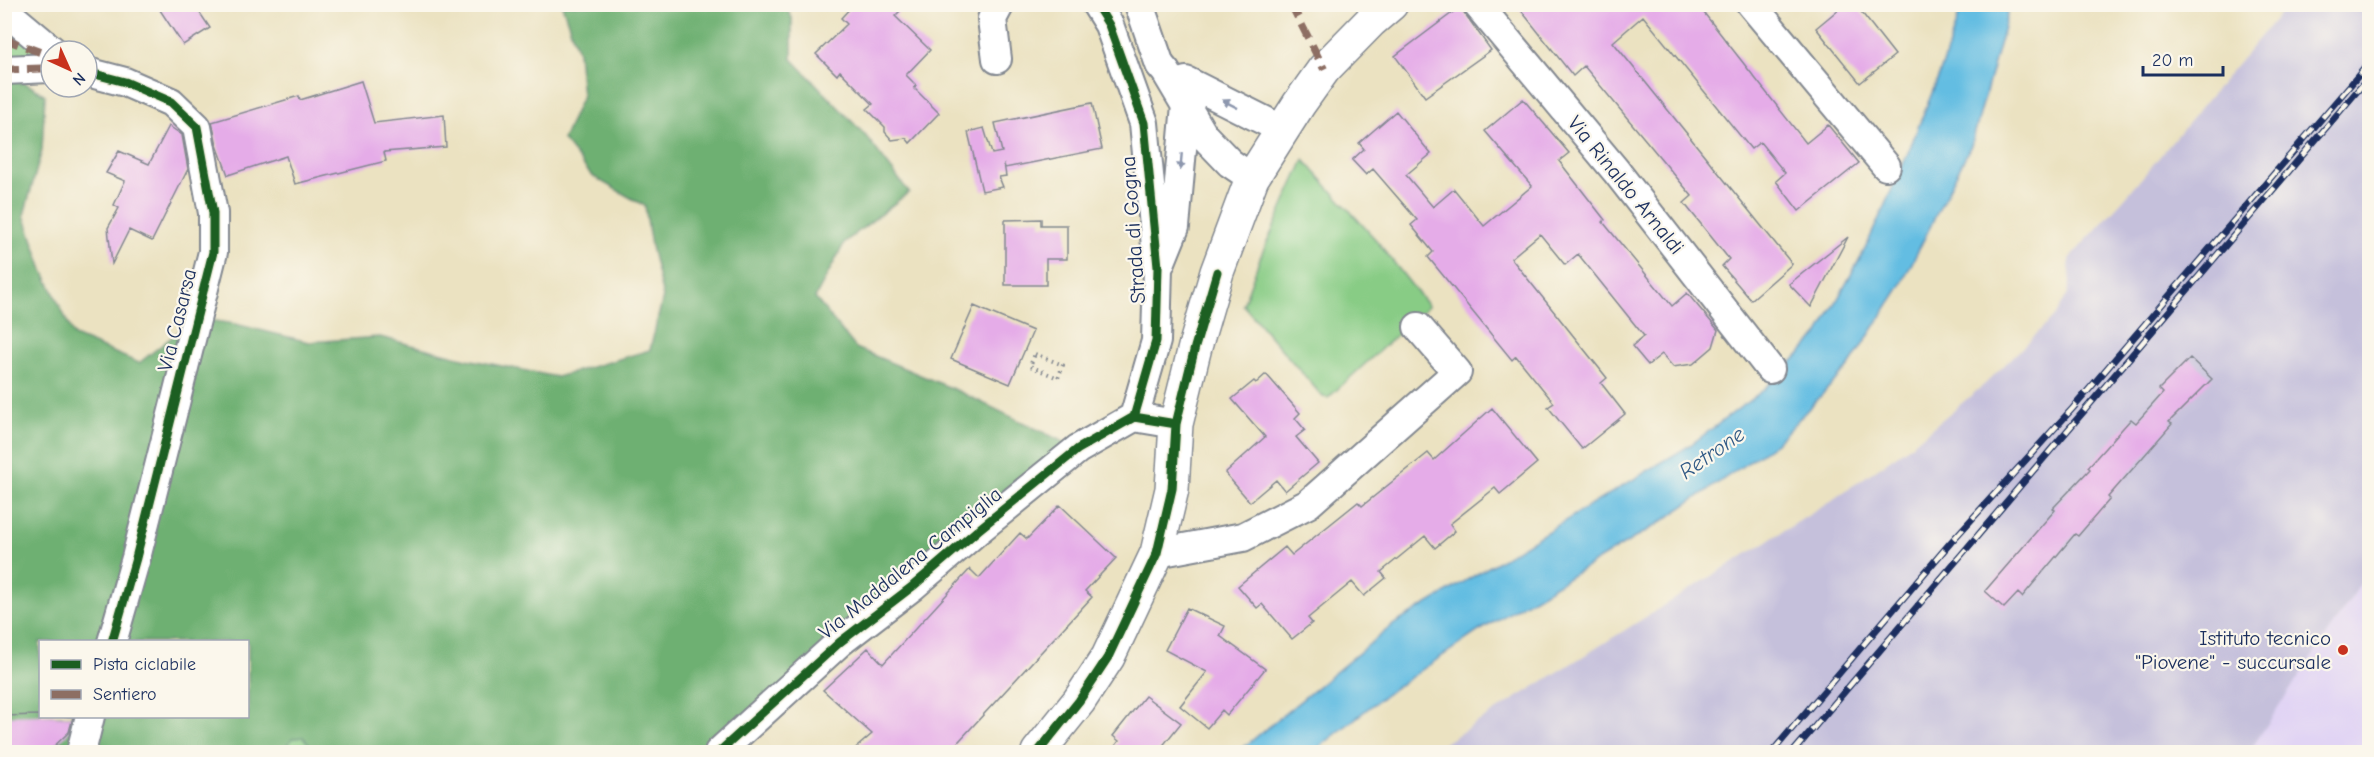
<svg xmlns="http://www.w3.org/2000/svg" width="2374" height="757" viewBox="0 0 2374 757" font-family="'Comic Neue',sans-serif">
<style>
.built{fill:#e1d4f4}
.industrial{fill:#c5c0db}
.green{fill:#88cc85;stroke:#527e72;stroke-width:1.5}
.forest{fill:#6eb072;stroke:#447068;stroke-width:1.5;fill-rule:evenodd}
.water{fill:#64bde2;stroke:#4076a0;stroke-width:1.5}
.building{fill:#e5ace8}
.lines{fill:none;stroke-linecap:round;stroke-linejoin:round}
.street-casing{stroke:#838890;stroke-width:32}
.secondary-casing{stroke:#838890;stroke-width:36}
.path{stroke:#838890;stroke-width:4;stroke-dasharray:1.5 4.5;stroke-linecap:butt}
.street{stroke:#fff;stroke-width:28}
.secondary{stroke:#fff;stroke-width:33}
.rail-casing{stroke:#1b2f5e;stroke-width:7}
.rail{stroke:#fbf7ec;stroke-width:4.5;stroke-dasharray:14;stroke-linecap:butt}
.quiet{stroke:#8d6e63;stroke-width:8;stroke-dasharray:15 8;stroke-linecap:butt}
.cycleway-casing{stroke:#fbf7ec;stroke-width:13}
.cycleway{stroke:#1b5e20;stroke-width:9}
.oneway{fill:#8d97ae}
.poi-dot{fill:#c8321e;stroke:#fbf7ec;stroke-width:2}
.labels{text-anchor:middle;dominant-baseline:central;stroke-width:4.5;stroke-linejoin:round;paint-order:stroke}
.street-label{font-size:21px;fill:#1b2f5e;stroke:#fbf7ec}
.poi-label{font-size:21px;fill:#1b2f5e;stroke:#fbf7ec;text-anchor:end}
.water-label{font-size:22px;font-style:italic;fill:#315a86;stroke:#fbf7ec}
</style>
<rect width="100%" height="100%" fill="#fbf7ec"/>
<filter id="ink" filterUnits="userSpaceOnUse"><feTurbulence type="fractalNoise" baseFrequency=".0167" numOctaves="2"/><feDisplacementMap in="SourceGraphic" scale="12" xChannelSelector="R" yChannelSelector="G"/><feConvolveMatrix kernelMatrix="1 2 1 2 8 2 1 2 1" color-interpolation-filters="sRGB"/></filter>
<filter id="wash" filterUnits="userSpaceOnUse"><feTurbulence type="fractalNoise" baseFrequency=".008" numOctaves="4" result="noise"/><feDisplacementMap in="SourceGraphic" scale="24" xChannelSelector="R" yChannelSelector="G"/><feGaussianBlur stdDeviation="1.35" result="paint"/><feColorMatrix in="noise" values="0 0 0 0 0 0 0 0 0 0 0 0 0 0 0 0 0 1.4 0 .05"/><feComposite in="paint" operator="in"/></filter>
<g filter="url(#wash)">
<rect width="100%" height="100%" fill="#ebe2c1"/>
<path class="built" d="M2369,571v181h-120l15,-24z"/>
<path class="industrial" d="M2287,5h82v566l-120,181h-819l395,-247 85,-59 75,-62 71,-69 11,-20 3,-11 -1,-25 55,-60z"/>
<path class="green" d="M4,10l49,41 -48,19z
M1304,160l73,81 51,65 -100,92 -5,-1 -80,-92 17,-47z
M303,737l7,8 1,7h-30l12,-14z"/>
<path class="forest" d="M562,5h223l7,13v41l73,76 44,57 -64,50 -30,56 41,50 102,43 120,58 -359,303h-408l-1,-7 -7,-8 -10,1 -12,14h-276l-1,-682 41,25 -3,55 -18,65 19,55 31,66 65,27 57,-45 39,6 74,18 71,-5 87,22 90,18 93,-27 13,-53 -12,-51 -6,-40 -53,-30 -29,-36 19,-44 -4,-44zM40,642h208v74h-208z"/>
<path class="water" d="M1962,5h48l-38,138 -72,144 -51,79 -73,77 -118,81 -179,107 -94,64 -72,57h-75l156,-128 295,-178 73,-55 32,-31 24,-25 47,-86 40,-89 35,-87z"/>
<g id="blocks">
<path class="building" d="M156,4h38l16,24 -27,17z
M854,4h53l-12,12 35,34 -24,25 10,10 -2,3 25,25 -29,30 -4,-5 -14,2 -7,-8v-5l-18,-18 6,-5 -33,-33 -3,4 -21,-21 31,-30 -6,-6z
M1516,4h181l109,139 22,-18 31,38 -60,48 -23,-30 9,-8 -25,-31 -9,7 -108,-133 -30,26 179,222 -41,36 -29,-34 7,-7 -45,-56 8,-7 -108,-130 -11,10z
M1845,4h10l40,51 -35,28 -44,-55z
M1460,7l31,43 -66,47 -30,-41z
M361,81l13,42 70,-8 2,32 -62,5 2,9 -91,23 -9,-28 -58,19 -11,-30 -5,-23 87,-26 1,4z
M1523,99l46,54 -10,8 46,59 -2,2 69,84 15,-13 31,37 -5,17 -20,17 -20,3 -11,-13 -14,11 -16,-19 12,-10 -66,-82 -13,11 -25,-31 -29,24 96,120 -6,5 24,31 -43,35 -34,-42 6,-4 -38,-47 -4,4 -84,-103 5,-5 -22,-27 6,-5 -44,-51 -7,6 -14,-15 12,-11 -5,-6 37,-32 35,43 -25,21 27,32 21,-18 30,37 48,-40 -47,-55z
M1092,103l10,46 -97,19 -1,-4 2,12 -7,1 4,10 -21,4 -14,-59 16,-4 8,26 10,-2 -7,-29z
M169,126l13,9 6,34 -36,72 -23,-11 -17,34 -4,-36 11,-20 -5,-3 11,-24 -19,-8 13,-22 30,13z
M1041,219v6h26v34h-21v26h-41v-65z
M1848,237l-37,70 -22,-23z
M974,306l59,25 -23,53 -59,-25z
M2190,358l22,21 -43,43 3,2 -64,73 2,2 -32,37 -3,-2 -53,63 -4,-4 -14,15 -19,-17 70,-81 -2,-2 37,-39 -2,-2 43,-48 5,4 27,-30 -4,-4z
M1266,374l34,39 -5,5 10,12 -9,7 22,26 -33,28 -9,-11 -26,22 -25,-29 40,-36 -33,-38 22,-18 2,2z
M1492,408l45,55 -37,31 -5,-6 -45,36 5,7 -20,17 -10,-12 -44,36 5,6 -22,18 -12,-14 -44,36 4,5 -20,16 -30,-35 -5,4 -19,-22 47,-39 7,8 66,-53 4,4 66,-53 6,7z
M1060,505l56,53 -31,33 7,6 -144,156h-98l22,-19 -49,-44 45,-42 15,16 87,-95 9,9 41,-45 7,6z
M1187,608l38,18 -5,10 45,33 -38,46 -5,-5 -15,18 -27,-22 27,-34 -42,-22z
M1145,696l36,27 -24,30h-47l9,-12 -6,-5z
M40,715l33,2 -4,15 -22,21h-43v-37z"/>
</g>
</g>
<g filter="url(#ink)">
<use href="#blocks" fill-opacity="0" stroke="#838890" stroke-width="1.5"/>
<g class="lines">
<g class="street-casing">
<path id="street" d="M1096,4l13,21 35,98 14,144 -2,74 -22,76 42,7
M1139,4l21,61 6,7 38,64 26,27 22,15
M1477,4l139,167 154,198
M1751,4l135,162
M4,10l49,41
M997,59l-5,-40 8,-15
M4,70l47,-2
M87,72l38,10 46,20 26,25 16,86v39l-77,306 -24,84
M1186,81l97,49
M1160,264l15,-37 11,-122 15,-16
M1157,553l86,-16 65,-33 149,-132 -39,-45
M81,752l9,-36
M719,752l121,-110 73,-56 65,-56 100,-81 56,-32"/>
</g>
<g class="secondary-casing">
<path id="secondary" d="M1038,752l41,-51 29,-44 49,-104 15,-64 4,-65 19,-77 22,-75 35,-94 47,-74 25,-35 47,-48 20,-17"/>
</g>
<path class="path" d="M1035,354l28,11 -5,13 -28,-12z"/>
<use href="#street" class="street"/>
<use href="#secondary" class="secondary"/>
<g class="rail-casing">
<path id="rail" d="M1772,752l179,-210 122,-134 297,-346
M1793,752l577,-676"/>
</g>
<use href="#rail" class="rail"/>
<path class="quiet" d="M1291,4l33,65
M4,39l47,17
M4,70l47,-2"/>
<g class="cycleway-casing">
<path id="cycleway" d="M1096,4l13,21 35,98 14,144 -2,74 -22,76 42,7
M87,72l38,10 46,20 26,25 16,86v39l-77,306 -24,84
M719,752l121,-110 73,-56 65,-56 100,-81 56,-32
M1038,752l41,-51 29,-44 49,-104 15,-64 4,-65 19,-77 22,-75"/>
</g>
<use href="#cycleway" class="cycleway"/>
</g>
<defs><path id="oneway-solid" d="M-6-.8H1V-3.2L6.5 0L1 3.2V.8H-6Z" transform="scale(1.5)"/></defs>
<g class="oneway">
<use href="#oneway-solid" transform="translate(1230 104) rotate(-153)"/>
<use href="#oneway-solid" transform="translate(1181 162) rotate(95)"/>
</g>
</g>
<circle class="poi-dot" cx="2343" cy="650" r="6"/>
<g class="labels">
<g class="street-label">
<text transform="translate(1626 185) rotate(51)">Via Rinaldo Arnaldi</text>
<text transform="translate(1133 230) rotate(-94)">Strada di Gogna</text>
<text transform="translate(177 320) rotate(-76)">Via Casarsa</text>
<text transform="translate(910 563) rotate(-39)">Via Maddalena Campiglia</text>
</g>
<g class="poi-label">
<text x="2331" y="638">Istituto tecnico<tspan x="2331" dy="24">"Piovene" - succursale</tspan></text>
</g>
<g class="water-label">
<text transform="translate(1712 453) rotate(-35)">Retrone</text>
</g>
</g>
<rect width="2374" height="757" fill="none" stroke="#fbf7ec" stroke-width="24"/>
<rect x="39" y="640" width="210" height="78" fill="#fbf7ec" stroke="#a1a7b3" stroke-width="1.5"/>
<rect x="51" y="660" width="30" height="9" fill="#1b5e20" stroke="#a1a7b3" stroke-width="1.5"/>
<text x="93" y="670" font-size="18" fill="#1b2f5e">Pista ciclabile</text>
<rect x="51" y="690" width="30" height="9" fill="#8d6e63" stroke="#a1a7b3" stroke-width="1.5"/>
<text x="93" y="700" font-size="18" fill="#1b2f5e">Sentiero</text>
<g transform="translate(69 69) rotate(135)"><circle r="28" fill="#fbf7ec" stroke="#a1a7b3" stroke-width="1.5"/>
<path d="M0-4.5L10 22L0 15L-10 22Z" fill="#c8321e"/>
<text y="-9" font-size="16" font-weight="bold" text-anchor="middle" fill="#1b2f5e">N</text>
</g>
<path d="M2143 66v9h80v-9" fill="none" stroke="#1b2f5e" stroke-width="3"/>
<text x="2152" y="66" font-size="18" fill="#1b2f5e" stroke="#fbf7ec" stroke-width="4.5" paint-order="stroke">20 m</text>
</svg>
